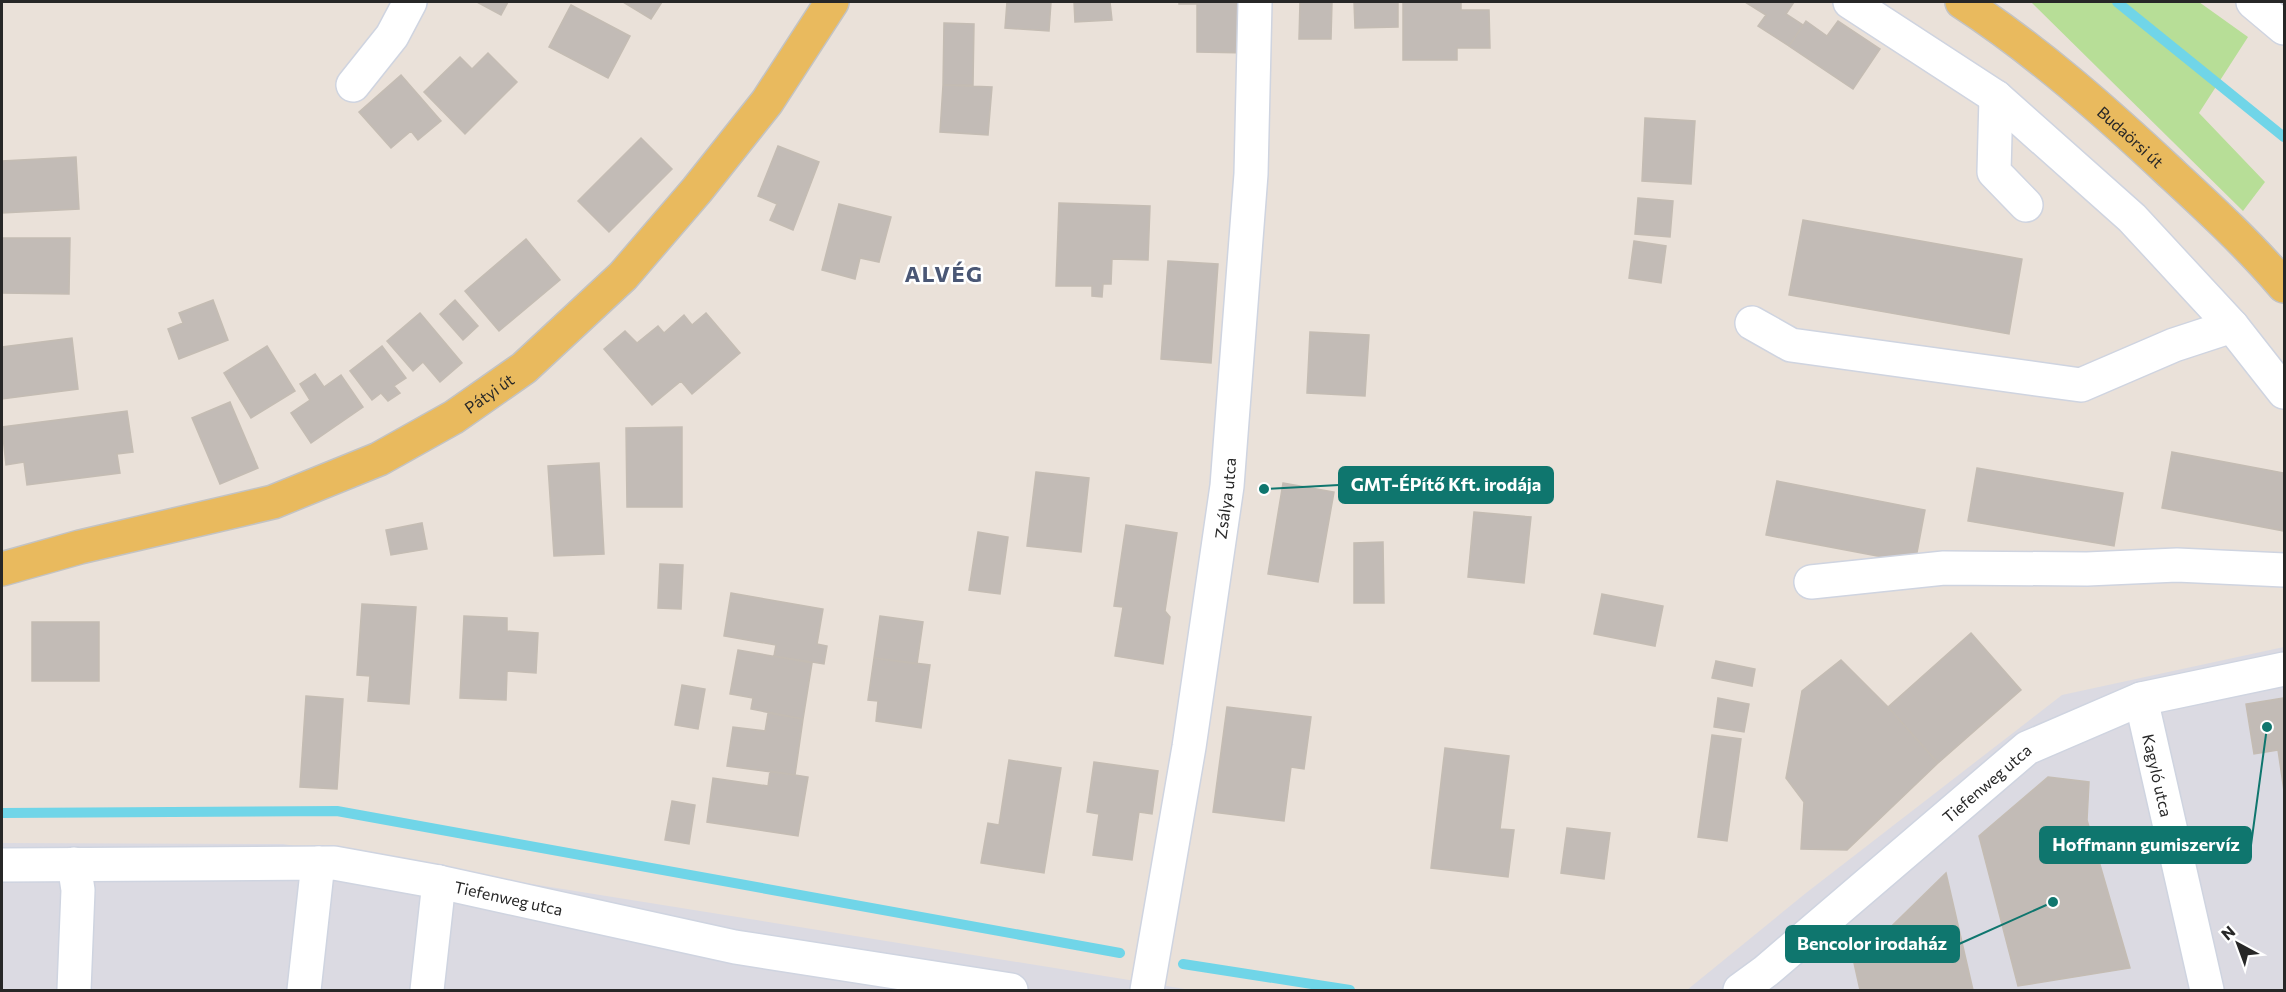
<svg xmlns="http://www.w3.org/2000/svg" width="2286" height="992" viewBox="0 0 2286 992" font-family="Commissioner,sans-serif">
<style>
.industrial{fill:#dbdae2}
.green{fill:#b7de97}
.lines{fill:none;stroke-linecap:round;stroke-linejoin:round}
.stream{stroke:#70d5e8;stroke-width:10}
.building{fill:#c2bbb6;stroke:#c4bcb3;stroke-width:1.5}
.minor-casing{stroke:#cfd4e0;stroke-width:36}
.major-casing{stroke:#c3c3c3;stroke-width:36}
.minor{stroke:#fff;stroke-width:33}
.major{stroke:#e9ba5e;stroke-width:33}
.labels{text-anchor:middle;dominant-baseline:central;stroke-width:5;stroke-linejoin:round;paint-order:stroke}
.street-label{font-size:16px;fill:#272727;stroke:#fff}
.district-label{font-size:22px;font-weight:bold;letter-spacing:1.5px;fill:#4a5775;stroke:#fff}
.leader{fill:none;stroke:#0f766e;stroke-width:2}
.callout-dot{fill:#0f766e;stroke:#fff;stroke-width:2}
.callout{fill:#0f766e;stroke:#0f766e;stroke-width:2}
.callout-label{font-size:18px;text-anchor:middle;font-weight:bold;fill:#fff}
</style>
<rect width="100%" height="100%" fill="#eae1d9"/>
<path class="industrial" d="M2284,647v343h-597l119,-97 256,-198z
M2,843l281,1 908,146h-1189z"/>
<path class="green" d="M2031,2h168l49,35 -49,76 66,69 -22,29z"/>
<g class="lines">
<path class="stream" d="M2117,2l167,135
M2,813l335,-2 783,142
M1183,964l167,26"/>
</g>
<path class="building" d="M477,2h31l-7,13z
M623,2h39l-11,17z
M1007,2h44l-2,29 -44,-3z
M1074,2h36l2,18 -37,2z
M1179,2h70l-1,51 -51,-1v-48h-18z
M1300,2h32l-1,37h-32z
M1354,2h44v25l-43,1z
M1403,2h58v8h28l1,38h-33v12h-54z
M1745,2h49l-8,12 17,11 -14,21 -31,-20 8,-11z
M571,5l59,31 -22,42 -59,-31z
M1806,21l21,15 11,-15 42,28 -27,40 -64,-43z
M944,23l30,1 -1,61h-30z
M488,53l29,29 -52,52 -41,-42 36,-35 12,12z
M401,75l40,46 -23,19 -7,-9 -20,17 -32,-36z
M943,85l49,2 -4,48 -48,-3z
M1645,118l50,3 -4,63 -49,-3z
M641,138l31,31 -63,63 -31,-31z
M778,146l41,16 -26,68 -23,-10 7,-16 -19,-8z
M76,157l3,52 -77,4v-52z
M1638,198l35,3 -3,36 -35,-3z
M1059,203l91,3 -2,54 -36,-1 -1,25h-8l-1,13 -10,-1v-10h-36z
M839,204l52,13 -12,45 -19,-4 -5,21 -33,-9z
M1803,220l219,39 -13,75 -220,-39z
M2,238h68l-1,56 -67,-1z
M526,239l34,41 -61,51 -34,-40z
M1634,241l32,5 -5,37 -32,-5z
M1168,261l50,3 -7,99 -50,-4z
M213,300l15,40 -49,19 -11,-30 15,-6 -4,-10z
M455,300l23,26 -15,14 -23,-26z
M420,313l42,50 -22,19 -17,-20 -10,9 -26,-30z
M706,313l34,40 -48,41 -11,-13 -29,24 -48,-56 21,-18 12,12 21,-17 6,7 20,-18 8,10z
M1310,332l59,3 -4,61 -58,-3z
M72,338l6,51 -76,10v-52z
M267,346l28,45 -44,27 -27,-45z
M382,346l24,32 -12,8 6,7 -12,8 -7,-8 -9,7 -22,-29z
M315,374l9,13 17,-12 22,32 -52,36 -20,-30 19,-13 -10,-16z
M230,402l28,66 -38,16 -28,-66z
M127,411l6,41 -16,2 3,19 -93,12 -3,-23 -18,3 -4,-38z
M682,427v80h-55l-1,-79z
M2172,452l112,21v58l-122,-23z
M599,463l5,91 -50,2 -6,-90z
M1977,468l146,25 -9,53 -146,-25z
M1036,472l53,6 -8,74 -54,-6z
M1777,481l148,29 -10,53 -149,-28z
M1283,483l51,9 -16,90 -50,-8z
M1474,512l57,5 -7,66 -56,-6z
M422,523l5,26 -36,6 -5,-25z
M1126,525l51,8 -12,78 5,6 -7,47 -48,-8 8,-49 -9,-1z
M978,532l30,5 -8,57 -31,-4z
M1383,542l1,61h-30v-60z
M660,564l23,1 -2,44 -23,-1z
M731,593l92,16 -6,35 10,2 -3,18 -50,-8 2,-11 -52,-9z
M1602,594l61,12 -8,40 -61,-12z
M362,604l54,3 -7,97 -41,-3 2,-25 -13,-1z
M464,616l43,2v13l31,2 -2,40 -29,-2 -1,29 -46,-2z
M880,616l43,6 -6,42 -43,-6z
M32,622h67v59h-67z
M1971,633l50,57 -83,73 -50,-56z
M738,650l74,13 -9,56 -52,-10 2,-11 -23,-4z
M874,658l56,7 -9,63 -45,-7 2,-20 -10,-1z
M1841,660l47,47 50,56 -91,87 -46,-1 3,-47 -18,-24 16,-87z
M1716,661l39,8 -3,17 -40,-8z
M682,685l23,4 -7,40 -23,-4z
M306,696l37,3 -6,90 -37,-2z
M1718,698l31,6 -5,28 -30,-5z
M2284,698v93l-6,-41 -24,4 -8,-50z
M1227,707l84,10 -7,52 -13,-2 -7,54 -71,-9z
M768,713l35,6 -8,56 -68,-9 6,-39 32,4z
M1712,735l29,4 -14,102 -29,-4z
M1445,748l64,8 -9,73 14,1 -6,47 -77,-9z
M1009,760l52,8 -17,105 -63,-10 7,-40 11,2z
M1094,762l64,9 -6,43 -13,-2 -7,48 -39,-5 6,-41 -12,-2z
M770,771l38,6 -10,59 -91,-14 6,-44 55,8z
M2048,777l41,5 -2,38 43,148 -112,18 -39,-150z
M672,801l23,4 -6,39 -24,-4z
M1567,828l43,5 -6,46 -43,-6z
M1946,873l27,117h-113l-6,-27z"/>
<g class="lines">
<g class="minor-casing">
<g id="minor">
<path d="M1850,2l146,95 136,121 100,108 52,66"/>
<path d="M2253,2l31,26"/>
<path d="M353,85l39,-49 18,-34"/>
<path d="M1996,97l-2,75 32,33"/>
<path d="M1752,323l39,22 290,40 93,-40 58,-19"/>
<path d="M1811,582l133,-14 143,1 90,-4 107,5"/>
<path id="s1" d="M2141,699l66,291"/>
<path id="s2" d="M2,865l332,-2 105,19 296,65 276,43"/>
<path d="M74,990l4,-100 -4,-26"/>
<path d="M304,990l14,-127"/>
<path d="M427,990l12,-108"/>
<path id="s3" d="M1147,990l42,-243 38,-261 24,-312 4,-172"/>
<path id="s4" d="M1740,990l26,-19 261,-223 114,-49 143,-30"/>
</g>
</g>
<g class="major-casing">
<g id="major">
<path id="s5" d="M1962,2c75,49 144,110 209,171 40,37 78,72 113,113"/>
<path id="s6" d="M2,569l78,-22 193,-45 106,-43 75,-42 70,-49 99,-92 74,-86 70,-88 65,-100"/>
</g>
</g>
<use href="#minor" class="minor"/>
<use href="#major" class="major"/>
</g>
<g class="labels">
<g class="street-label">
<text stroke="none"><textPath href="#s5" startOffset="216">Budaörsi út</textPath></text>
<text stroke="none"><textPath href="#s6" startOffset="522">Pátyi út</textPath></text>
<text stroke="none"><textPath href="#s3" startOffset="498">Zsálya utca</textPath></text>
<text stroke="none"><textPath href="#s1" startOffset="78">Kagyló utca</textPath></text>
<text stroke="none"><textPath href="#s4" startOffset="322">Tiefenweg utca</textPath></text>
<text stroke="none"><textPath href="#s2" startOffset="510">Tiefenweg utca</textPath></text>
</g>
<g class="district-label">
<text x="944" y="273">ALVÉG</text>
</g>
</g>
<path class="leader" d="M1264 489L1339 485M2267 727L2251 845M2053 902L1959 944"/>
<g class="callout-dot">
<circle cx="1264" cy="489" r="6"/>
<circle cx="2267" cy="727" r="6"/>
<circle cx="2053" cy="902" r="6"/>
</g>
<g class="callout">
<rect x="1339" y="467" width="214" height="36" rx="6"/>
<rect x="2040" y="827" width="211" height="36" rx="6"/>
<rect x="1786" y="926" width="173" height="36" rx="6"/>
</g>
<g class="callout-label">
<text x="1446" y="491">GMT-ÉPítő Kft. irodája</text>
<text x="2146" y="851">Hoffmann gumiszervíz</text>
<text x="1872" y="950">Bencolor irodaház</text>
</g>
<rect width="2286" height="992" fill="none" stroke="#272727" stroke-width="6"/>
<g transform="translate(2238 944) rotate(319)" stroke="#ffffff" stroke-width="4.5" paint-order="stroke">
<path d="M0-4.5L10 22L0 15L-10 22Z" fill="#272727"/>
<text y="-9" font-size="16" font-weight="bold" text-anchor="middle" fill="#272727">N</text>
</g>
</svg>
